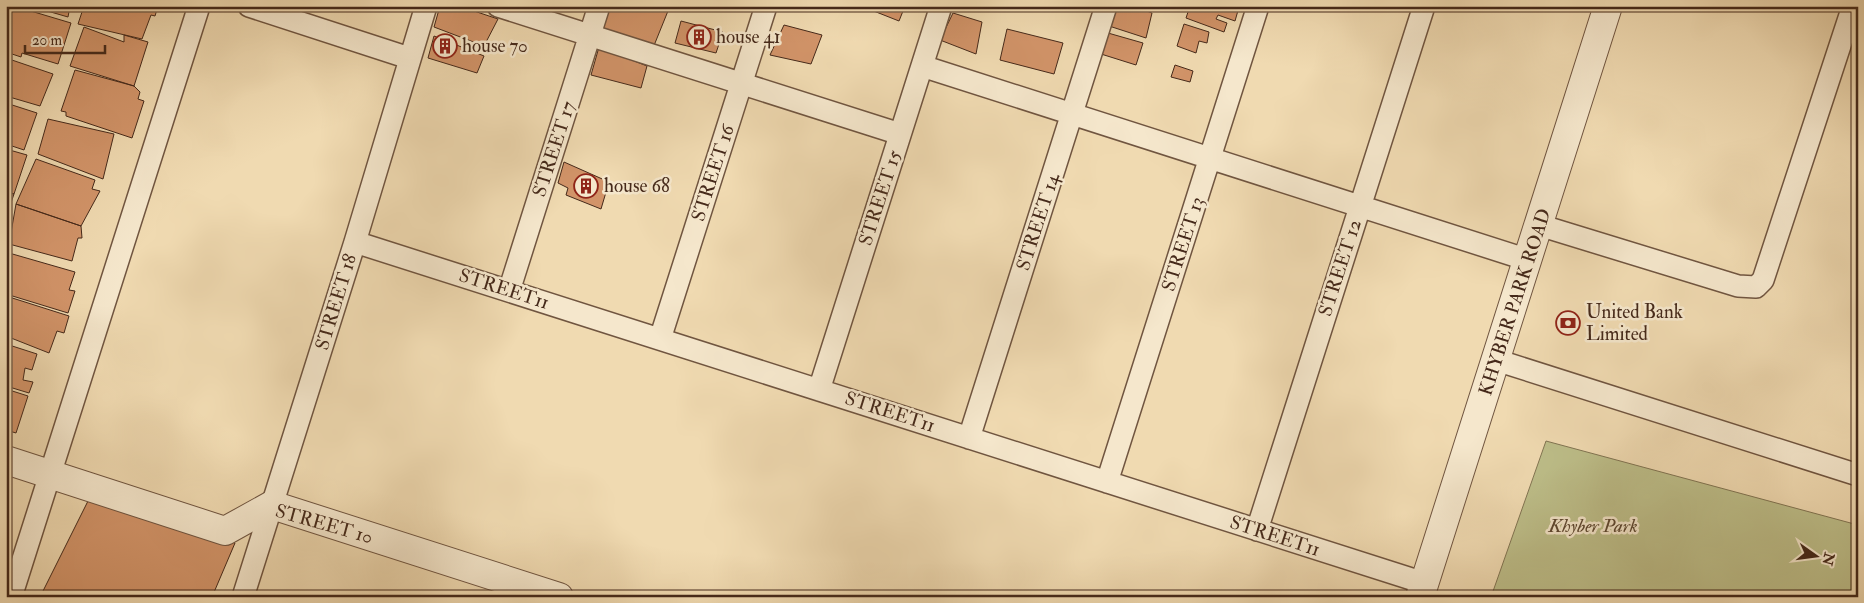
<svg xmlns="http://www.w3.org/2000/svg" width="1864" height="603" viewBox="0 0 1864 603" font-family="'IM FELL Double Pica',serif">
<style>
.green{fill:#bdbe89;stroke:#817452}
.building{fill:#d29469;stroke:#45291a}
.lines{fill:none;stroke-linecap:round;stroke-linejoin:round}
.minor-casing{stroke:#705540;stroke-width:24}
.tertiary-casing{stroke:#705540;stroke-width:30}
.minor{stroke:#f5e7cc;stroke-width:21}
.tertiary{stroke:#f5e7cc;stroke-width:28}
.labels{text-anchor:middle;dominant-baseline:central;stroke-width:5;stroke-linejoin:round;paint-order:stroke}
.poi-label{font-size:19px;fill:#45291a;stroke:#f5e7cc;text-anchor:start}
.street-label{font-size:19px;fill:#45291a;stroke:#f5e7cc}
.park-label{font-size:19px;font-style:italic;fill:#5d4730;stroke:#f5e7cc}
</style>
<rect width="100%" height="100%" fill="#f0dab1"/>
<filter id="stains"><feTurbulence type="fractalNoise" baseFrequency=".004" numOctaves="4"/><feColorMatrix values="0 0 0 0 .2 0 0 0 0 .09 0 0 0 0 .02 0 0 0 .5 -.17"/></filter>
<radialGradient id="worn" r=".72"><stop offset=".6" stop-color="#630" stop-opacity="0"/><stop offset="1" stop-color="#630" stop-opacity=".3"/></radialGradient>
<path class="green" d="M1546,441l312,84v72h-367z"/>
<path class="building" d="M6,6h8l57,17 -13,41 -36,-11 -1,4 -15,-5z
M30,6h40l-2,11z
M84,6h74l-3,10 -4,-1 -9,24 -64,-15z
M440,6h19l39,13 -14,27 -50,-19z
M606,6h64l-17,42 -55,-18z
M861,6h44l-6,15z
M1114,6h20l18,7 -6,25 -40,-13z
M1190,6h48l1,1 -4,14 -17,-6 -2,4 11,4 -3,9 -38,-14z
M953,13l29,9 -6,32 -36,-14z
M681,21l42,11 -7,21 -41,-10z
M1184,24l25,8 -2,11 -8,-2 -3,12 -19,-7z
M784,25l38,10 -11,29 -41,-9z
M84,27l40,15v-7l24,7 -14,44 -64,-20z
M1007,29l56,14 -9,31 -54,-14z
M1108,33l35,10 -7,22 -35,-11z
M434,36l50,20 -7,17 -49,-15z
M599,47l48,19 -6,22 -50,-13z
M6,58l47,16 -13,32 -34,-10z
M1175,65l18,6 -3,11 -19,-5z
M75,70l59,16 6,6 -2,7 6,2 -12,37 -66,-22v-4l-5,-1z
M6,103l31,10 -13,37 -18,-6z
M48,119l66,15 -11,45 -65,-25z
M6,149l21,6 -13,39 -8,-2z
M36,159l59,21 -3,9 8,2 -19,35 -65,-22z
M564,162l45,20 -8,27 -35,-14 2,-7 -10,-5z
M6,192l8,2 -8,23z
M16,204l65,22 1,12h-4l-6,23 -63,-17z
M9,253l66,19 -6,18 6,1 -7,22 -62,-19v-31z
M6,296l63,20 -5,17 -7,-2 -8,22 -43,-17z
M6,344l31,10 -5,16 -7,-2 -2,12 10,2 -4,11 -23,-7z
M6,389l22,7 -12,37 -10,-3z
M90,497l145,46 -23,54h-172z"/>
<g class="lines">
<g class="minor-casing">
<path id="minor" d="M249,6l160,52
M498,6l402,128
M922,66l606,194
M1539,225l199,61 18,1 7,-7 90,-274
M355,242l1069,341
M509,291l90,-285
M660,339l106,-333
M1496,360l362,115
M819,390l122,-384
M969,438l137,-432
M1107,482l151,-476
M1257,530l167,-524
M11,597l188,-591
M243,597l112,-355 71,-236"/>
</g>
<g class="tertiary-casing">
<path id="tertiary" d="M6,460l219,71 47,-26 287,92
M1420,597l188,-591"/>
</g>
<use href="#minor" class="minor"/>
<use href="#tertiary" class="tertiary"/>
</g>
<defs>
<g id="building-ring" transform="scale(1.25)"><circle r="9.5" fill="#f5e7cc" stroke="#8f2418" stroke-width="1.5"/><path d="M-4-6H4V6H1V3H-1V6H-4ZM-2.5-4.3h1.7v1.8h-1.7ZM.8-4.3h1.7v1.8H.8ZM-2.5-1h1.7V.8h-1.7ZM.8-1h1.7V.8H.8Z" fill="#8f2418"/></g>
<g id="bank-ring" transform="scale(1.25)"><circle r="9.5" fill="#f5e7cc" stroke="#8f2418" stroke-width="1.5"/><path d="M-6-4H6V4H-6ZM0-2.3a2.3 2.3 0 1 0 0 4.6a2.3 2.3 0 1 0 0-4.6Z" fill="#8f2418"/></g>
</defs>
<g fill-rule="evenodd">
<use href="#building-ring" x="699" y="37"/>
<use href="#building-ring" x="445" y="46"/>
<use href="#building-ring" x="586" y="186"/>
<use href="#bank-ring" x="1568" y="323"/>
</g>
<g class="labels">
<g class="poi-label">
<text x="716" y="37">house 41</text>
<text x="462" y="46">house 70</text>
<text x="604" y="186">house 68</text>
<text x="1586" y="312">United Bank<tspan x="1586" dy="22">Limited</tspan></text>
</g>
<g class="street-label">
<text transform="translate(554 149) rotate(-72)">STREET 17</text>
<text transform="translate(713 173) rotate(-72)">STREET 16</text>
<text transform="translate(880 198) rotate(-72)">STREET 15</text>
<text transform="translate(1038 222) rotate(-72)">STREET 14</text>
<text transform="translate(1183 244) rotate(-72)">STREET 13</text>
<text transform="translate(1340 268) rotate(-72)">STREET 12</text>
<text transform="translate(504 289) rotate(18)">STREET11</text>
<text transform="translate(336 302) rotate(-73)">STREET 18</text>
<text transform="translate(1515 302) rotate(-72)">KHYBER PARK ROAD</text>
<text transform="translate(890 412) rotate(18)">STREET11</text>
<text transform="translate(324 524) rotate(16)">STREET 10</text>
<text transform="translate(1275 536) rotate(18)">STREET11</text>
</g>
<g class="park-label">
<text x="1593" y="526">Khyber Park</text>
</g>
</g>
<rect width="1864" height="603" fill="none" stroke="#f0dab1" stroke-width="25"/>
<rect x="8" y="8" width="1849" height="588" fill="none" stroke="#45291a" stroke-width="2.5"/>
<rect x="12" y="12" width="1839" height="578" fill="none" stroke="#45291a"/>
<g transform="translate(1816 556) rotate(104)" stroke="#f5e7cc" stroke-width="4" paint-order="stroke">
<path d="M0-4L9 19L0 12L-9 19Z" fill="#45291a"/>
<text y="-8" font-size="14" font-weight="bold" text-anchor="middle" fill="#45291a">N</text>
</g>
<path d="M25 45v8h80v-8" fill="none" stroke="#45291a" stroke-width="2.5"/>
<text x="32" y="45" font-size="15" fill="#45291a" stroke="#f5e7cc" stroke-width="4" paint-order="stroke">20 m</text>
<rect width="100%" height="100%" filter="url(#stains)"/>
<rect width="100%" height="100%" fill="url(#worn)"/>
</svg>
